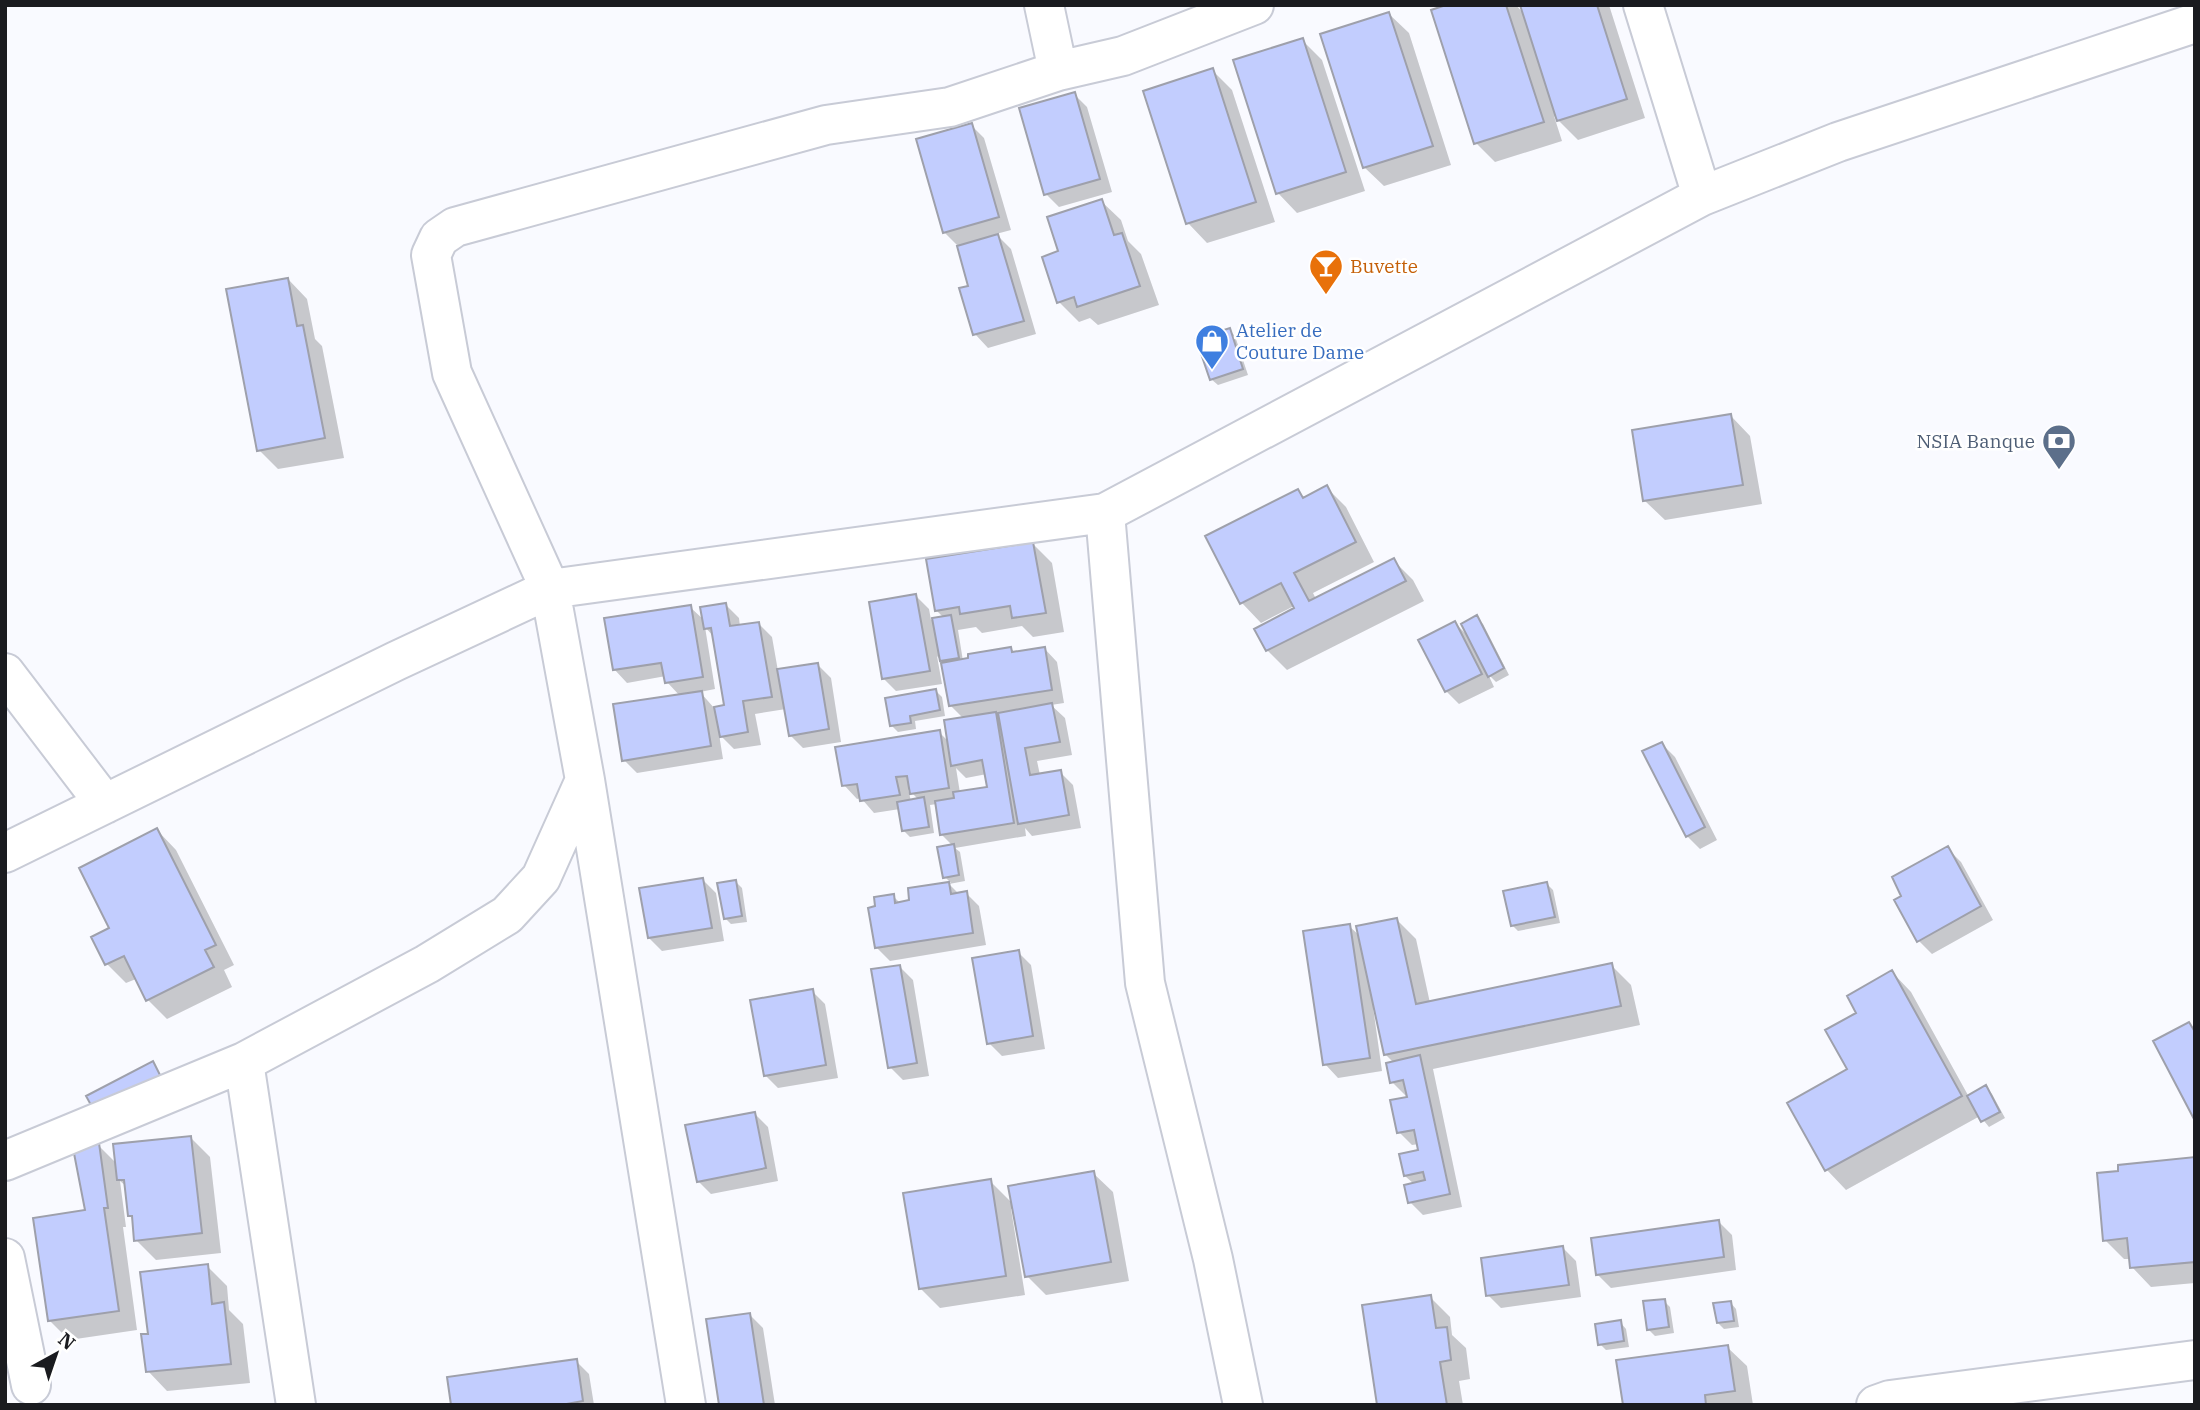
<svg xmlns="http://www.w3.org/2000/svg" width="2200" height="1410" viewBox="0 0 2200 1410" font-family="'IBM Plex Serif',serif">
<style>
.shadow{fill:#0003;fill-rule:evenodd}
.building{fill:#c2cdfe;stroke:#9ea0ab;stroke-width:2}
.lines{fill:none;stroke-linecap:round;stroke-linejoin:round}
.street-casing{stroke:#c8cbd6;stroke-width:42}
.street{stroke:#fff;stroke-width:38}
.labels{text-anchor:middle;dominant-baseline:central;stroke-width:5;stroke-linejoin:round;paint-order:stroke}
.food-label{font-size:19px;fill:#c56008;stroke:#fff;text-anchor:start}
.shop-label{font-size:19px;fill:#366cbe;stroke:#fff;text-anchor:start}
.service-label{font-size:19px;fill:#4e5e75;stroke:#fff;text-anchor:end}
</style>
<rect width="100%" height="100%" fill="#f9faff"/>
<path class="shadow" d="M1451,5h65l8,9 -3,-9h88l36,113 -67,22 -24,-24 8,25 -67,21 -19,-19z
M1389,14l20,19 42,132 -67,21 -20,-19z
M1302,40l20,20 43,131 -68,22 -19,-20z
M1212,70l20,20 43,132 -68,21 -19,-20z
M1074,94l13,13 25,85 -53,15 -13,-13z
M971,125l13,13 27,92 -15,4 15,15 25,85 -48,14 -13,-14 -5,-47 -12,-41 -14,-14z
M1101,201l20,19 7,21 13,13 18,51 -61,20 -8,-7 -11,4 -20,-20 1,-50z
M288,279l19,20 8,40 7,7 22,112 -66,11 -19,-19z
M1229,330l6,6 13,39 -30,10 -7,-6z
M1731,416l19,20 12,68 -97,16 -20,-19z
M1327,488l19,19 28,55 -61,31 3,6 77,-39 20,20 11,21 -137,69 -20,-20 29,-41 -2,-3 -33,17 -19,-20 56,-112 7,8z
M1033,544l19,19 12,69 -31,5 -11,-11 -40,7 -6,-6 -18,3 5,31 48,-12 4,4 29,-5 13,14 7,41 -13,2 14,13 7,37 -35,6 3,14 20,-3 13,13 8,43 -49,8 -7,-8 1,8 -71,12 5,4 5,29 -16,3 10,10 7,-1 13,13 7,39 -96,16 -13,-13 16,-52 8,8 10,-2 -1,-12 41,-7 -6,-6 8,-31 -11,-11 -5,-31 -7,1 4,28 -24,4 -6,-6 -4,-22 -26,4 -13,-15 -4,1 -13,-14 95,-53 10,10 15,-23 -13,-13 -8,-43 -6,-7 5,28 -46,7 -13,-13 33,-82 13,13 2,11 13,-2 -8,-8zM956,768l10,10 21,-4 2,15 -29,4zM908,789l11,11 -8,1z
M726,605l13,13 1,9 19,-3 13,13 6,34 40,-6 13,13 10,64 -38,6 -13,-13 -4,-26 -31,5 6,31 -27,4 -15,-15 4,25 -86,14 -13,-13 56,-64 -13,-14 -1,-6 -39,7 -13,-14 76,-62 15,14zM705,627l9,10 12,70 -11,2 -15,-17 15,-3z
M1477,618l6,6 26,51 -13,7 -8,-8 6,13 -35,17 -13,-13 -26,-50 35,-18 15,15z
M936,691l6,6 3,19 -30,5 1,8 -18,3 -6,-6z
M1662,744l13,13 42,83 -17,9 -13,-13z
M157,830l19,20 58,115 -10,5 8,17 -65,32 -19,-19 -12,-21 -10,4 -19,-19 5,-36z
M1948,849l13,13 32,58 -61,34 -13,-13 -22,-40z
M703,880l13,13 8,48 -62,10 -13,-13z
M736,882l6,6 5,34 -16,2 -6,-6z
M1547,884l6,6 7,33 -42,8 -6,-6z
M1397,920l19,19 14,64 181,-38 20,20 9,40 -207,44 29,138 -39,8 -13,-13 4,-18 -9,-8 16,-25 -2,-7 -7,1 -13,-13 9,-34 -16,-16 2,-19 -8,-8 -10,-48h-3l9,64 -44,7 -13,-14 24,-138 12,11z
M1018,952l13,13 14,84 -43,7 -13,-13z
M900,967l13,13 16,96 -26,4 -13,-13z
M1892,972l19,20 58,105 17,-9 6,6 13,24 -16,9 -9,-11 -134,74 -19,-20 -38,-67 61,-33 9,-56z
M812,991l13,13 13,74 -60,10 -13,-13z
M755,1114l13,13 10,54 -67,13 -13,-13z
M190,1137l20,20 11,96 -65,7 -20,-20 -2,-21 -4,-4 -3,-28 -7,-6 6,46h-3l14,103 -68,10 -20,-20 38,-108 11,-67 19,19z
M2195,1159v124l-44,4 -19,-20 -1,-8h-7l-19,-19z
M1093,1173l20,19 16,89 -83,14 -19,-19 -13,-67h-3l14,86 -85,13 -20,-20 70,-107 24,24z
M1719,1222l13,13 4,35 -125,18 -13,-13z
M1563,1248l13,13 5,36 -80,11 -13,-13z
M207,1266l20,20 2,24 14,14 7,59 -83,8 -19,-20 2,-36z
M1430,1297l20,20 2,18 14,13 4,31 -11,2 4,24h-84z
M1664,1301l6,6 4,26 -19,3 -6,-6z
M1730,1302l6,7 3,18 -15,2 -6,-6z
M750,1315l13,13 12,77h-54z
M1620,1322l6,7 3,18 -23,3 -6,-6z
M1727,1347l20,19 6,39h-128z
M576,1361l13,13 5,31h-141z"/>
<path class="building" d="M1446,5h60l38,117 -70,22 -43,-134z
M1520,5h77l30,94 -70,22z
M1389,12l44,134 -70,22 -43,-134z
M1303,38l43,134 -70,22 -43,-134z
M1213,68l43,134 -70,22 -43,-133z
M1075,92l25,87 -56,16 -25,-87z
M972,123l27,94 -56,16 -27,-94z
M1102,199l12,36 8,-2 18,53 -63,21 -3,-10 -17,6 -15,-46 16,-6 -11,-34z
M998,234l26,87 -51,14 -14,-47 9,-2 -11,-40z
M288,278l9,48 6,-1 22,113 -68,13 -31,-162z
M1230,328l13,41 -33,11 -14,-41z
M1731,414l12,71 -100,16 -11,-71z
M1327,485l29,57 -62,31 15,28 85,-43 12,23 -140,70 -12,-22 40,-21 -13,-25 -41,21 -35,-68 93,-47 5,9z
M1033,542l13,71 -34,5 -2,-12 -50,8 -1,-7 -24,4 -9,-52z
M916,594l14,77 -48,8 -13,-77z
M726,603l4,23 29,-4 13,75 -29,4 5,31 -28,5 -6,-30 10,-2 -13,-77 -7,1 -4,-22z
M691,605l12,72 -38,6 -4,-20 -48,7 -9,-52z
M951,615l8,43 -19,3 -8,-43z
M1477,615l27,53 -16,9 -27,-53z
M1455,621l27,53 -37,18 -27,-52z
M1011,647l1,5 33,-5 7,43 -103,16 -8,-43 27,-5v-4z
M818,663l11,66 -40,7 -12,-67z
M936,689l4,21 -30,6 1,7 -21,3 -5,-28z
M702,691l9,55 -89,15 -9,-57z
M1052,703l8,39 -35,6 5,27 31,-5 8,45 -51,9 -20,-111z
M996,712l18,111 -74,12 -5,-34 19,-3 -1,-6 34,-5 -5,-27 -31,6 -7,-46z
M940,730l9,58 -39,6 -3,-18 -11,1 4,18 -40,6 -3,-17 -15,2 -7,-39z
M1662,742l43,85 -19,10 -44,-86z
M924,797l5,30 -27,4 -5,-29z
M157,828l59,117 -11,5 9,17 -68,34 -22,-45 -19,9 -14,-28 18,-9 -30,-60z
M954,844l5,31 -16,3 -6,-31z
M1948,846l33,60 -64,36 -23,-42 7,-4 -9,-19z
M703,878l9,50 -64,10 -9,-50z
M736,880l6,36 -18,3 -7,-36z
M949,882l2,12 16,-3 6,42 -98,15 -7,-40 7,-2 -1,-9 20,-3 1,9 14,-3 -1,-12z
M1547,882l8,35 -44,9 -8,-35z
M1397,918l19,86 196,-41 9,43 -237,49 -28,-129z
M1350,924l20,134 -47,7 -20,-134z
M1019,950l14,86 -46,8 -15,-86z
M900,965l17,98 -29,5 -17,-99z
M1892,970l70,126 -137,75 -38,-68 60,-34 -22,-39 31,-17 -9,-17z
M813,989l13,76 -62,11 -14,-76z
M2189,1022l6,10v89l-42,-80z
M1420,1055l30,139 -42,9 -4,-18 21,-5 -2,-8 -19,4 -5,-22 19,-4 -4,-20 -17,3 -7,-33 17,-3 -4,-17 -13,3 -4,-20z
M153,1061l10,20 -66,35 -11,-20z
M1986,1085l14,27 -19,10 -14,-26z
M755,1112l11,56 -69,14 -12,-57z
M191,1136l11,97 -68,8 -2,-25h-4l-4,-36h-7l-4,-36z
M72,1143h27l9,65h-4l15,103 -71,10 -15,-103 52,-8z
M2195,1157v105l-65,6 -3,-30 -24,3 -6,-68 21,-2v-6z
M1094,1171l17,91 -86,15 -17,-91z
M991,1179l15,97 -87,13 -16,-96z
M1719,1220l5,37 -128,18 -5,-37z
M1563,1246l6,39 -83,11 -5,-38z
M208,1264l4,40 12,-2 7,62 -85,8 -5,-38h7l-8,-62z
M1431,1295l5,33 11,-1 4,33 -11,2 7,43h-70l-15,-100z
M1665,1299l4,28 -22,3 -4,-29z
M1731,1301l3,20 -17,2 -4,-20z
M750,1313l14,92h-45l-13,-86z
M1621,1320l3,21 -26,4 -3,-21z
M1728,1345l7,46 -30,4 1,10h-83l-7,-45z
M577,1359l6,42 -22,4h-110l-4,-28z"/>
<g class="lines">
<g class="street-casing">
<path id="street" d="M1044,5l14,66 65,-15 131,-51
M1643,5l59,191
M1105,513l40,470 68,276 30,146
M5,673l100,131
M5,853l391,-192 154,-72 555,-76 597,-317 136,-54 357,-119
M244,1062l52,343
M5,1161l239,-99 183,-98 80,-49 34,-37 44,-98
M5,1258l26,127
M686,1405l-101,-625 -35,-191 -98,-216 -21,-118 8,-17 16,-11 371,-102 124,-18 108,-36
M1876,1405l14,-5 305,-40"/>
</g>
<use href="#street" class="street"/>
</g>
<defs>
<g id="bar-pin" transform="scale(1.75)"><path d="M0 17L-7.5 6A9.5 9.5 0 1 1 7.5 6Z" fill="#e8710a" stroke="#fff"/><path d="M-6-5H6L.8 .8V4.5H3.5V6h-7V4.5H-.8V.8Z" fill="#fff"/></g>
<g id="shop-pin" transform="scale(1.75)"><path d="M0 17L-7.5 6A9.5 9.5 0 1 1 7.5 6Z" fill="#3f7fe0" stroke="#fff"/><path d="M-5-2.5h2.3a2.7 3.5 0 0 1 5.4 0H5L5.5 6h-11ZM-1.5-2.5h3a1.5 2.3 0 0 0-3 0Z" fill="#fff"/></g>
<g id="bank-pin" transform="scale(1.75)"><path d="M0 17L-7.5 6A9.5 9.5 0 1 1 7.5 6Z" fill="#5c6f8a" stroke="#fff"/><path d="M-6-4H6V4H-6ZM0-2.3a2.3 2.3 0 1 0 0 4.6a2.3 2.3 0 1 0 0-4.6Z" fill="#fff"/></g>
</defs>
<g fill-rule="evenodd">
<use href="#bar-pin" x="1326" y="266"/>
<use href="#shop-pin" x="1212" y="341"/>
<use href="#bank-pin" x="2059" y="441"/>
</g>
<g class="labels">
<g class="food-label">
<text x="1350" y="266">Buvette</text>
</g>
<g class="shop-label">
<text x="1236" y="330">Atelier de<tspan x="1236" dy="22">Couture Dame</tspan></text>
</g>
<g class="service-label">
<text x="2035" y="441">NSIA Banque</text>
</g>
</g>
<rect width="2200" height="1410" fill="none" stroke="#1a1b1f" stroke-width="14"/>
<g transform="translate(56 1354) rotate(40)" stroke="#ffffff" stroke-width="5" paint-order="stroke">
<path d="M0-5L12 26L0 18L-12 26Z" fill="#1a1b1f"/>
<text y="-10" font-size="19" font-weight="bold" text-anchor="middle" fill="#1a1b1f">N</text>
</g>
</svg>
